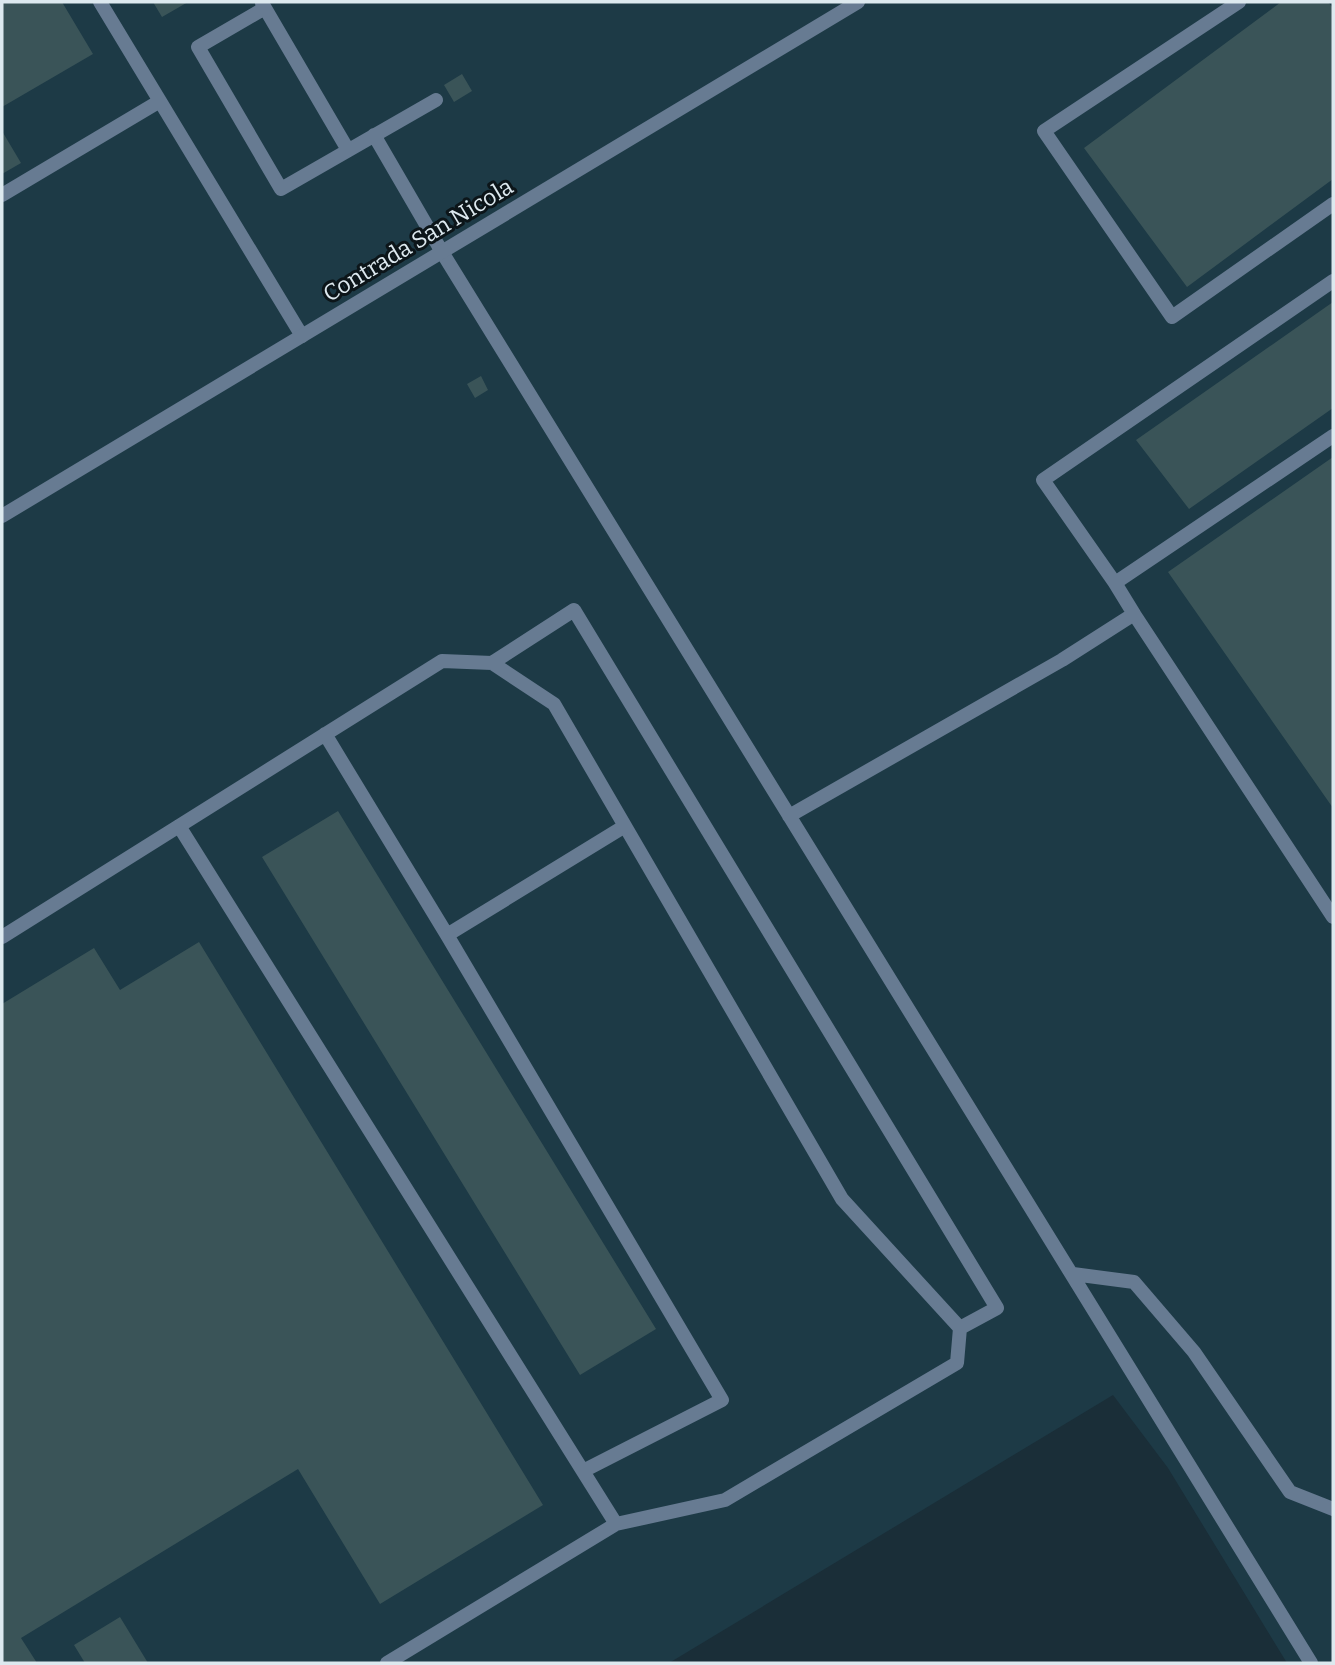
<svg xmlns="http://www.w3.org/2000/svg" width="1335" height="1665" viewBox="0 0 1335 1665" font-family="Bitter,serif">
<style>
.built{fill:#1d3a46}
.building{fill:#3a5458}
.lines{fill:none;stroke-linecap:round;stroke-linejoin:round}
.lane{stroke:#677b92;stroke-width:14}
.street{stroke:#677b92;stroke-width:14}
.labels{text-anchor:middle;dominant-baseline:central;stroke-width:6;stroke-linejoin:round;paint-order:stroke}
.street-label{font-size:23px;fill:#dde9ef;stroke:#0c1519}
</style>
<rect width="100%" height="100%" fill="#1a2e38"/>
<path class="built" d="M2,2h1331v1661h-46l-119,-195 -55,-73 -444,268h-667z"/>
<path class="building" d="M2,2h60l31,52 -91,53z
M153,2h35l-26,15z
M1281,2h47l5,6v171l-146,108 -103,-139z
M462,74l10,17 -18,11 -10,-17z
M2,131l19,32 -19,11z
M1333,302v106l-144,101 -53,-69z
M481,376l7,14 -13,8 -8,-14z
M1333,457v351l-165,-236z
M338,811l318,518 -76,46 -318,-518z
M199,942l344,563 -163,99 -82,-135 -277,169 16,25h-35v-659l92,-56 26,42z
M120,1617l28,46h-63l-11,-18z"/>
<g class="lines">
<path class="lane" d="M100,2l202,334
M1239,2l-195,129 128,186 161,-113
M262,3l86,147
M265,8l-67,39 83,142 155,-89
M374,135l68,117 869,1411
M2,195l158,-94
M1115,583l218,-147
M1134,614l-19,-31 -72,-103 290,-199
M492,663l82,-53 423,698 -37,20
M325,734l122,201 275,465 -139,71
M789,816l273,-156 72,-46 199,303
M179,826l437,698 -229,139
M447,935l178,-109
M2,937l440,-276 50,2 62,41 288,495 118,129 -3,35 -232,137 -109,24
M1073,1274l61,8 60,70 96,140 43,17"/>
<path class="street" d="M2,516l856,-514"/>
</g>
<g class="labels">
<g class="street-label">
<text transform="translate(418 240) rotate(-31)">Contrada San Nicola</text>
</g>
</g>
<rect width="1335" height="1665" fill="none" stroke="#dde9ef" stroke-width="7"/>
</svg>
